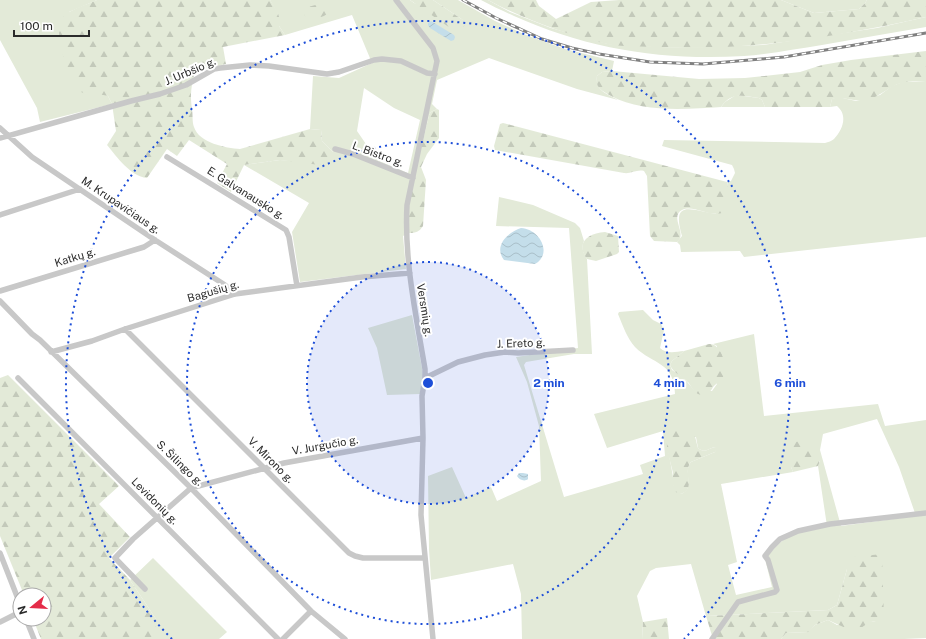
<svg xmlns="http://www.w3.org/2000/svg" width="926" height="639" viewBox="0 0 926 639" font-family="'Public Sans',sans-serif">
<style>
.grass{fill:#e3ead8;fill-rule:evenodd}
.forest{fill:url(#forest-firs)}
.water{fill:url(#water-waves)}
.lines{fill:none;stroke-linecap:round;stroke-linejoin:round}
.street{stroke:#c8c8c8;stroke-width:5.5}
.rail-casing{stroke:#808080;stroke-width:3}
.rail{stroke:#fff;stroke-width:1.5;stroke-dasharray:4.5;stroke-linecap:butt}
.ring{fill:none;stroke:#1d4ed8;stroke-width:2;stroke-dasharray:2 4}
.labels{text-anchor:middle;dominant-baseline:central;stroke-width:4;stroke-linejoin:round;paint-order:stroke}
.street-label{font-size:11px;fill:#2b2b2b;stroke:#fff}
.centre{fill:#1d4ed8;stroke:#fff;stroke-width:2}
.ring-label{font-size:12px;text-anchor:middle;font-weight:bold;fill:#1d4ed8;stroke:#fff;stroke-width:4;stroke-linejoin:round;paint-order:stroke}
</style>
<defs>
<pattern id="forest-firs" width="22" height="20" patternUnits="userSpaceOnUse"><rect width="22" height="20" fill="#e3ead8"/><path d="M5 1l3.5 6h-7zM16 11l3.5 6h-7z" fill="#c3c9ba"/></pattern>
<pattern id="water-waves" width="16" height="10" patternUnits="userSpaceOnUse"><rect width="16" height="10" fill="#c4deea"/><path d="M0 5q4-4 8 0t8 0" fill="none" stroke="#a9bfc9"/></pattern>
</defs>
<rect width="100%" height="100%" fill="#fff"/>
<path class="grass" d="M0,0h97l-28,12 15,81 19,1 5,2 4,8 -72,18 -3,-14 -37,-68z
M270,0h140l4,3 49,17 -30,-20h25l37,21 31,14 39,14 49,12 -2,10 -10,1 -5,4c-2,15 9,17 21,24l-41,-11 -88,-31 -52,22 -5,24 5,5 -6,3 -2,3 -14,60 -6,58 -6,3 3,33 -106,13 -8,-50 17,-29 -65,-38 36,-5 14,1 39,-9 -11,-11 -1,-11 -11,-1 3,-53 26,2 33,-15 -20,-48 -67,20 -6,-9v-10zM364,88l30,20 26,12 -12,53 -31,-13 -20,-29z
M481,0h7l22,12 41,16 57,16 71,4 84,-3 114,-17 49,-11v10c-35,6 -70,12 -104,18 -26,4 -52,9 -78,11 -80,5 -157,-7 -230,-40 -11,-5 -22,-10 -33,-16z
M781,0h86l-2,3 -6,6 -45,4z
M903,82h23v155l-182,20 -4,-6 -59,1 -1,-7 -3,-3 5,-6c-11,-37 9,-26 34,-22l12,-29 -1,-3 4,-1 4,-8 -1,-4 -2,-4 -70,-19 2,-6 161,3c3,-1 7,-2 9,-4 9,-9 14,-24 3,-33l-7,1 2,-8 6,-2 18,4 24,-6 12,-9z
M736,95l23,3 3,2 3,7h-44l4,-5z
M499,197l34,8 42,18 5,5 4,13c-3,6 -1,12 3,18l5,95h-18l-48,8 -2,3 40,132 79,-23 -3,-9 25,-9 -2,-25 -56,17 -13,-34 81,-20c-1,-33 -22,-29 -40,-47 -8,-9 -12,-21 -17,-33l1,-2 24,-2 10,10 8,4 3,6 -4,18c6,6 15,4 24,3l-12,10 -2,4 2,5 11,7 11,13 18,1 5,-7v-38l-4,-2 41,-10 10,82 114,-12 7,22 41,-6v218l-22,1h-123l5,-6 22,-1 7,-7 13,-5 9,5 34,-4 5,1 -29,-53 -10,36 -9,5 -122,6 -15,-52 -35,4 -6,3 -13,25 6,26 -1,17h-120l-1,-45 -8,-30 -82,16 -2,-31 -1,-73 24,-9 14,31 25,-11 6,14 44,-20 -2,-55 -12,-44 -11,-25 62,-9 -9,-120 -73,-2zM877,419l22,48 17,49 -75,10 -21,-76 3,-16zM696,437l2,11c7,6 10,0 18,-1l-1,5 -24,10c-9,10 5,26 -10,32l-7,-7c-1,-16 -6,-32 -7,-48zM820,461l-2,5 9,60c-13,4 -31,5 -42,13 -8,5 -14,13 -20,20l7,28 -36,8 -8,-30 9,-3 -16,-78 72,-12 -2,-5z
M412,315l10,53 1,9 -3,17 -33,1 -10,-47 -9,-20z
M153,558l74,74 -8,7h-63v-20l-26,-39z"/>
<path class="forest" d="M97,0h173c5,8 12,16 9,26l6,9 -62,12 3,17 -19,4 -13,7c-3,14 -4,20 -2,34 1,6 0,13 2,18 5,16 32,21 46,22l70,-20 11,1 1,11 11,11 -5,14 -48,-6 -36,5 -13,27 -14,-9 10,-19 -38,-24 -12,16 -10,-7 -20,29c-17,-2 -30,-21 -40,-33l9,-14 -4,-27 -4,-8c-8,-3 -19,0 -27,-4 -12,-8 -29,-63 -19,-74 8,-9 24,-13 35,-18z
M410,0h23l30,20c2,4 2,7 -2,10h-8z
M488,0h48l3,6 17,13 35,-17 28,-2h162l33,13 45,-4 6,-6 2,-3h59v17c-89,20 -182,35 -274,30 -14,-1 -31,0 -45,-3 -42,-10 -82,-24 -119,-44z
M319,4l10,1 3,5c-8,8 -16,10 -27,6l-1,-3 4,-6z
M926,51v31c-11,-1 -25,-1 -34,5 -9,5 -15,10 -25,13 -12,2 -24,-4 -35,-1l-2,8h-65l-3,-7 -3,-2c-16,-2 -27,-7 -38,9 -34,2 -79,6 -110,-11 -10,-6 -16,-8 -14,-20l5,-4 10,-1 87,8 46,-1 55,-6 22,-7 29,-5z
M437,109l2,1v28l-12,16 -6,13 5,13 -3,46c-4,6 -7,7 -14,7l-1,-8 4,-38 17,-72 2,-3z
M503,123l224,59 1,3 -2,26c-15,9 -31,-7 -44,-1 -13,7 6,24 -5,32l-23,-1 -4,-5 -3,-60 -3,-5c-7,-2 -13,3 -20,2l-129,-23 -1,-4 6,-22z
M605,232l13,4 1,16 -2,2 -21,7 -9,-2c-12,-16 1,-26 18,-27z
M709,344c13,-1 20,25 13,35 -2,3 -7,5 -9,8 -3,6 -8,10 -15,7 -5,-3 -7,-8 -10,-12 -6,-6 -15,-9 -18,-17l2,-4 12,-10z
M8,375l111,111 -20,18 31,33 -21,21 21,22 26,39v20h-115l-8,-20h11v-24h-20l-24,-59v-158z
M678,430c18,0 16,3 20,18 7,6 10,0 18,-1l1,2 -2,3 -24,10c-9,10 6,26 -10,32 -4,-1 -6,-2 -7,-6 -2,-5 -1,-10 -1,-15 -2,-10 -9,-29 -5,-37 2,-5 6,-5 10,-6z
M800,441c14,1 24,12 18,25l-25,6 -2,-5 -2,-19 6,-6z
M882,554l2,66 -8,2 -5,-1 -13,9h-8l-22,-10 -13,5 -6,7 -23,1 -5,6h-68l-7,-23 122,-6 9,-5 10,-36 7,-12z
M667,618l2,21h-27l1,-17z"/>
<path class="water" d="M431,21l23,14 1,2 -1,3 -3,1 -21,-13 -2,-3v-2z
M521,228c19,1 32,26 14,36l-31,-4c-11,-14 4,-28 17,-32z
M519,473h4l5,1v5c-3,3 -9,1 -11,-3z"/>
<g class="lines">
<path class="street" d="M396,0l37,48 4,13 -30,144c-3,55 9,110 18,164v9l-3,18 1,42 -2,77 12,124
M0,128l32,29 123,83 70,45 10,9
M0,138l131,-37 29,-7 26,-9 28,-16 6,-1 30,-3 19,1 58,8 12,-2 35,-12 8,-1 19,2 26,12 8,1
M335,149l18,5 60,24
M167,157l119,73 3,7 8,49
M0,215l80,-26
M0,291l144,-44 11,-7
M0,301l32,33 8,6 151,148 120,123 34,28
M125,329l224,224 6,3 8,2h61
M51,352l41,-11 33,-12 110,-35 127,-17 48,-4
M18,378l260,261
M425,378l33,-16 27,-7 20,-3 13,1 55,-3
M0,553l20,51
M145,589l-30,-31 18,-19 58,-51 93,-25 139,-25
M26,619l8,20
M0,622l20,-10
M283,639l28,-28
M712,639l26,-37 37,-10 2,-2 -9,-30 -3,-4 7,-9 8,-8 18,-8 32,-7 96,-11"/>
<g class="rail-casing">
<path id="rail" d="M463,0l33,18 46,21 30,9 27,6 51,8 53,2 81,-7 142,-24"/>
</g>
<use href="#rail" class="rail"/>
</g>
<circle cx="428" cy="383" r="121" fill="#1d4ed8" fill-opacity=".12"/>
<g class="ring">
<circle cx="428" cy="383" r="121"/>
<circle cx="428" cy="383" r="241"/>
<path d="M172 639A362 362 0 1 1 684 639"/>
</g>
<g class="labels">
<g class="street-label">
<text transform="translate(190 71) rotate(-23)">J. Urbšio g.</text>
<text transform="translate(378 154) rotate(20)">L. Bistro g.</text>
<text transform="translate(246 193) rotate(32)">E. Galvanausko g.</text>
<text transform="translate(121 205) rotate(34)">M. Krupavičiaus g.</text>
<text transform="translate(75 257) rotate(-17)">Katkų g.</text>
<text transform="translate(213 291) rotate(-16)">Bagušių g.</text>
<text transform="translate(425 310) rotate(81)">Versmių g.</text>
<text transform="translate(521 343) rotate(-2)">J. Ereto g.</text>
<text transform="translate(325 445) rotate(-10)">V. Jurgučio g.</text>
<text transform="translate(271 460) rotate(45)">V. Mirono g.</text>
<text transform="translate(180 463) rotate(44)">S. Šilingo g.</text>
<text transform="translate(155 501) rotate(45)">Levidonių g.</text>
</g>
</g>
<circle cx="428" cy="383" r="6" class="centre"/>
<g class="ring-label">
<text x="549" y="387">2 min</text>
<text x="669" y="387">4 min</text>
<text x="790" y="387">6 min</text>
</g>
<g transform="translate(32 607) rotate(252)"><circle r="19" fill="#ffffff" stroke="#aaaaaa"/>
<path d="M0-3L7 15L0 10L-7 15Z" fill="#e42c48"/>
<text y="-6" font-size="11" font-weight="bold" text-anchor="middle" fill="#2b2b2b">N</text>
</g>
<path d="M14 30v6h75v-6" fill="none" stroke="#2b2b2b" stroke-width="2"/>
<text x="20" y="30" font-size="12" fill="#2b2b2b" stroke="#ffffff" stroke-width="3" paint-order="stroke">100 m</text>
</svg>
